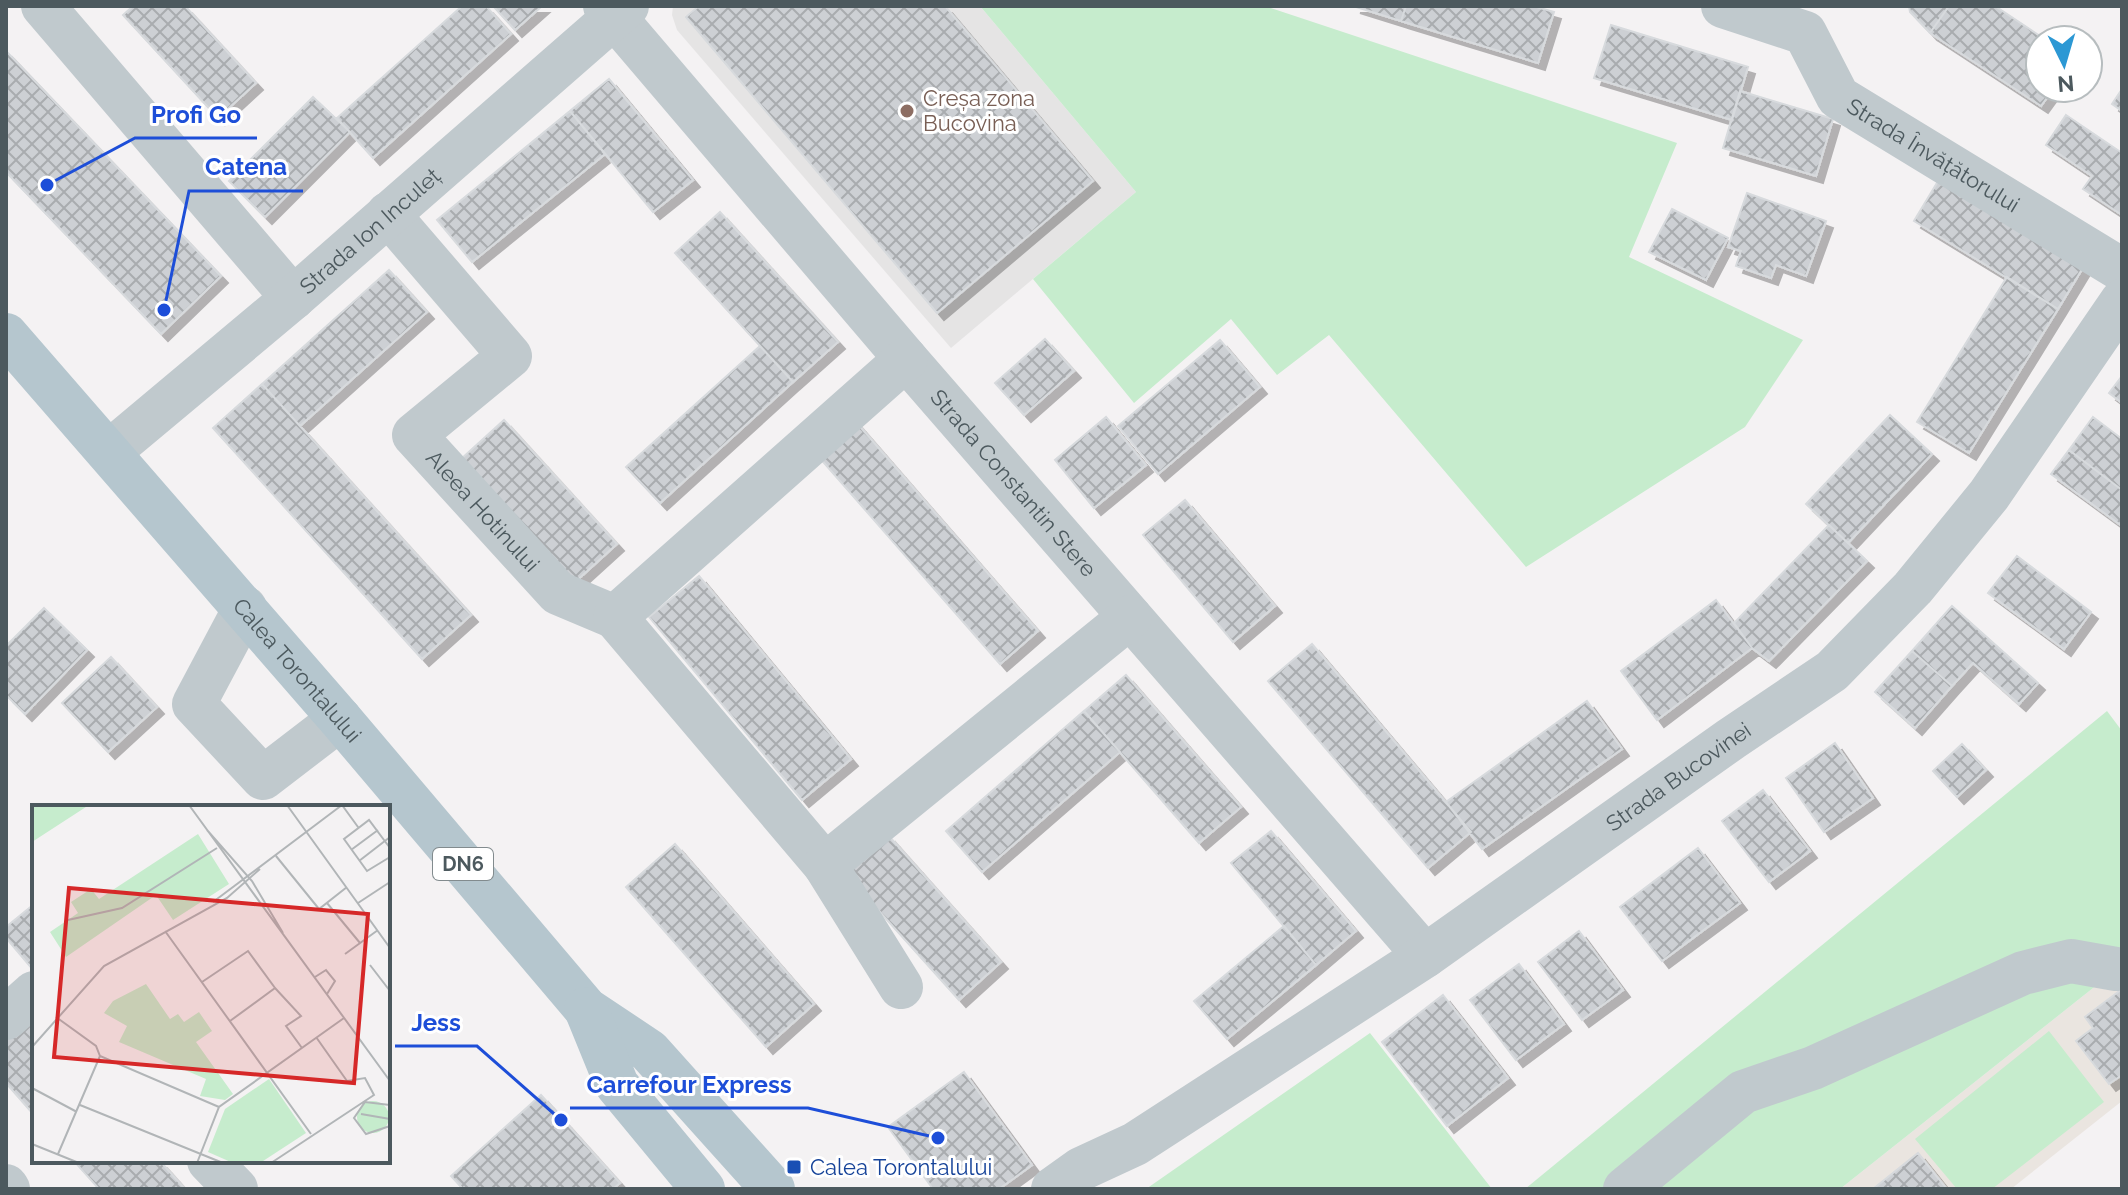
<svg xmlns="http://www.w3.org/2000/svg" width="2128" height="1195" viewBox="0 0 2128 1195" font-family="Raleway,sans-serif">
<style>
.commercial{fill:#eae5e0}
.education{fill:#e5e4e4}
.grass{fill:#c6eccd}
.building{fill:url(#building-cross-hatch);stroke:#d7dadd;stroke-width:2;filter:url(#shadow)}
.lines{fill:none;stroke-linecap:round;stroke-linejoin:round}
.minor{stroke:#c0c9cd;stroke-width:44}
.major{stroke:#b5c6ce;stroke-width:44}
.education-dot{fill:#8d6e63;stroke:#fff;stroke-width:3}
.transit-dot{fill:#1a4fb4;stroke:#fff;stroke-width:3}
.labels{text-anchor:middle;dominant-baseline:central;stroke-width:6;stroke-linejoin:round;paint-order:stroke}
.shield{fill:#fff;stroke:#828b8e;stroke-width:2}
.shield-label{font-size:20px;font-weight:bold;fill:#4c595e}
.education-label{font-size:22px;fill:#785e54;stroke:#fff;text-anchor:start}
.street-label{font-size:22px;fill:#4c595e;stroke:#fff}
.transit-label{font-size:22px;fill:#164399;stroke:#fff;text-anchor:start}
.inset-road{fill:none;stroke:#b1b5b7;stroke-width:2}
.view{fill:#d62828;fill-opacity:0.15;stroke:#d62828;stroke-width:4}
.inset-edge{fill:none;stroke:#4c595e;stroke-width:4}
.leader{fill:none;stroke:#1d4ed8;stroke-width:3}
.callout-dot{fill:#1d4ed8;stroke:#fff;stroke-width:3}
.callout-label{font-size:24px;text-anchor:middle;font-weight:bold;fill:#1d4ed8;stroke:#fff;stroke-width:6;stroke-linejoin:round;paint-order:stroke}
</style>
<defs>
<pattern id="building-cross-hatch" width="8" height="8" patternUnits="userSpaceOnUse" patternTransform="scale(2)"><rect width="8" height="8" fill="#cdd0d4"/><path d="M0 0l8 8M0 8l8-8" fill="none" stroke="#a9acaf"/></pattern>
<filter id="shadow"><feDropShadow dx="7" dy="7" stdDeviation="0" flood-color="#0004"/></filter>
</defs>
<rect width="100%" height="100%" fill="#f4f2f3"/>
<path class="commercial" d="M2122,965v136l-111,88h-171z"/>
<path class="education" d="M673,6h307l156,186 -185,156 -274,-318 -5,-15z"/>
<path class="grass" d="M980,6h285l412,137 -48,114 174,83 -58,87 -219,140 -197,-232 -52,40 -46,-56 -97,84 -101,-124 103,-87z
M2107,711l15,20v234l-282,224h-315z
M2049,1031l55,71 -112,87h-35l-42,-50z
M1370,1033l122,156h-346z"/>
<path class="building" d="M133,6h52l71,77 -38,35 -95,-103z
M462,6h24l25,28 -138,124 -36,-40z
M493,6h49l-27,24z
M699,6h246l148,175 -156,132 -251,-296z
M1353,6h53l-5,15z
M1406,6h127l21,6 -16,51 -137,-42z
M1909,6h40l-19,27 -20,-21z
M1949,6h46l51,34h-6v48h14l-13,18 -111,-73z
M1611,25l137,42 -16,53 -138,-42z
M6,51l215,225 -60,58 -155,-162z
M609,79l84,101 -40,32 -83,-101z
M2122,89v22l-10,-7z
M1740,91l93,28 -17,57 -93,-28z
M313,97l37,35 -85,85 -36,-36z
M570,111l35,43 -133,108 -35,-42z
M2066,115l56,38v62l-39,-26 9,-13 -46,-31z
M1943,173l144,88 -29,48 -144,-88z
M1747,193l79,28 -20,55 -30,-11 -5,13 -35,-12 5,-15 -13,-4z
M1672,209l56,29 -22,42 -57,-28z
M720,212l118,130 -45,40 -118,-129z
M389,270l38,42 -127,114 -38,-42z
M2007,277l51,32 -89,144 -52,-31z
M1045,339l29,32 -50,44 -29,-32z
M1220,340l40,47 -102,87 -40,-48z
M760,346l33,36 -133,121 -34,-36z
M2122,376v27l-13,-10z
M262,384l209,231 -49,44 -209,-231z
M849,414l189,217 -38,33 -189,-216z
M1890,415l42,39 -84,89 -42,-39z
M1106,417l40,48 -52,43 -39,-48z
M2093,417l29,22v51l-53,-40z
M504,420l113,124 -43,39 -113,-124z
M2069,450l53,40v36l-71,-52z
M1185,500l90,106 -42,36 -90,-107z
M1829,525l38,36 -98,100 -17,-13 -18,-25z
M2017,556l74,56 -27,37 -76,-56z
M699,576l152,183 -49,41 -153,-183z
M1716,600l36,48 -95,72 -36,-49z
M1952,606l86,77 -19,21 -46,-41 -21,23 -40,-35z
M44,608l43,42 -62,64 -19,-19v-49z
M1312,644l159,188 -43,36 -160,-187z
M1912,651l40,35 -37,42 -40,-36z
M111,657l46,50 -49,45 -46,-49z
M1126,675l115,132 -42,36 -115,-132z
M1587,701l35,48 -140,100 -36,-47z
M1084,711l36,41 -138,120 -36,-41z
M1835,743l38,55 -49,34 -38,-54z
M1962,744l24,26 -29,27 -24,-26z
M1763,790l47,61 -41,31 -47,-61z
M1271,831l85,100 -40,34 -85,-102z
M888,835l113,127 -42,38 -114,-127z
M675,844l139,160 -48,43 -140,-160z
M1698,848l42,55 -78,58 -42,-54z
M34,904v67l-28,-33v-11z
M1284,926l32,39 -89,74 -33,-38z
M1579,931l44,59 -41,30 -44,-58z
M1519,964l45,60 -48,36 -46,-60z
M2122,989v86l-13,9 -33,-43 17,-13 -8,-11z
M1443,995l65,83 -61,48 -65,-84z
M34,1021v94l-28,-32v-58z
M964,1072l68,93 -33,24h-66l-45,-62z
M541,1095l79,88 -7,6h-150l-12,-13z
M1918,1153l29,36h-74z
M74,1161h86l25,28h-86z"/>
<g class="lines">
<g class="minor">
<path d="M43,6l250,292"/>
<path id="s1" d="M605,6l301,353 519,597"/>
<path id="s2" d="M1723,6l82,27 33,64 284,173"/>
<path id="s3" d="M388,214l122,142 -96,79 144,158 57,24"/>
<path d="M906,359l-291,258 210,248 305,-248"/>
<path id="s4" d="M109,452l184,-154 334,-292"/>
<path d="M245,608l-51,96 69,74 77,-59"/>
<path d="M825,865l76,122"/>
<path d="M6,1018l28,-25"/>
<path d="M209,1161l27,28"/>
<path d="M6,1186l2,3"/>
<path id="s5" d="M1053,1189l28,-20 54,-25 290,-188 306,-217 101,-68 81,-83 76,-93 133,-194"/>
<path d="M1625,1189l118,-97 70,-24 210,-95 48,-12 45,8"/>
</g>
<g class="major">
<path id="s6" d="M6,335l334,384 246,290 63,42 124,138"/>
<path d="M586,1009l31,76 86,104"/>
</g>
</g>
<circle class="education-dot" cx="907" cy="111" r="8"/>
<rect class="transit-dot" x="786" y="1159" width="16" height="16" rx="4"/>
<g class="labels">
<rect class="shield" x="433" y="848" width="60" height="32" rx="6"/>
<g class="shield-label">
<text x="463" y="864">DN6</text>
</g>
<g class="education-label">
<text x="923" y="98">Creșa zona<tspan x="923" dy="25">Bucovina</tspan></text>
</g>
<g class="street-label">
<text stroke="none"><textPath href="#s2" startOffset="270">Strada Învățătorului</textPath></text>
<text stroke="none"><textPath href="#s4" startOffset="342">Strada Ion Inculeț</textPath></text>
<text stroke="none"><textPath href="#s1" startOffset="628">Strada Constantin Stere</textPath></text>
<text stroke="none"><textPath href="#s3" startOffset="414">Aleea Hotinului</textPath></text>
<text stroke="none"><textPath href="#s6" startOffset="444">Calea Torontalului</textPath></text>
<text stroke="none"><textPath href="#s5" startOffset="750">Strada Bucovinei</textPath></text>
</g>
<g class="transit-label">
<text x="810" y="1167">Calea Torontalului</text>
</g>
</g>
<g transform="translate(32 805)">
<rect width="358" height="358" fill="#f4f2f3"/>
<path d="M0,0h57l-57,37zM166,29l31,50 -56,36 -17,-25 -90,62 -16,-25 28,-19 -7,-11 20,-13 8,10zM114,179l24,35 8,-5 6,8 15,-10 13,19 -16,11 37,52 -8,6 -25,-4 6,-17 -87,-37 8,-16 -23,-13 9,-12zM325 312a16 16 0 1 1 32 0a16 16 0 1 1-32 0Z" fill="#c6eccd"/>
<path d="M237,274l37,54 -46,30h-27l-25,-11 17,-43z" fill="#c6eccd"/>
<path class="inset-road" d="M157,0l201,276M255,0l103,143M310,0l16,22M175,25l45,51 31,52M358,43l-21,-28 -25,19 23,32 23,-14M319,45l27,-20M244,51l43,53 28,-22M327,56l31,-24M181,97l129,-97M295,98l33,40M326,98l32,-21M36,115l54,-12 95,-60M133,126l146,203M313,149l33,-24M338,160l20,26M283,172l11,-7 9,11 -8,13M170,177l46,-31 27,37 -45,33M243,183l26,28 -15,10 16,22M24,212l40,29 4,10 119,51M0,242l72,-81 123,-68 33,-29M0,283l45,24M48,300l143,58M358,300l-25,-3 -11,16 12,16 24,-8M329,309l29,5M0,339l47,19M26,349l42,-98M165,358l22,-56 125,-89M239,358l103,-68 -9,-17 -18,3 -31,-44"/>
<path class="view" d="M37,83l299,26 -14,169 -300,-26z"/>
<rect width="358" height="358" class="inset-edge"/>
</g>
<path class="leader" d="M47 185L135 138H257M164 310L189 191H303M561 1120L477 1046H395M938 1138L808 1108H570"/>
<g class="callout-dot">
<circle cx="47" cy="185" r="8"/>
<circle cx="164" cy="310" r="8"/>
<circle cx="561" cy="1120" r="8"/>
<circle cx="938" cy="1138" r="8"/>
</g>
<g class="callout-label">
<text x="196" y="123">Profi Go</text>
<text x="246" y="175">Catena</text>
<text x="436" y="1031">Jess</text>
<text x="689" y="1093">Carrefour Express</text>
</g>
<rect width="2128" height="1195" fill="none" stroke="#4c595e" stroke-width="16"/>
<g transform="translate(2064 64) rotate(175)"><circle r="38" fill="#ffffff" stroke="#b7bdbf" stroke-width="2"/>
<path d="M0-6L14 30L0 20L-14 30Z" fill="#2c98d4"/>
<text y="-12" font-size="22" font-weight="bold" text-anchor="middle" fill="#4c595e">N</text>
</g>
</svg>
